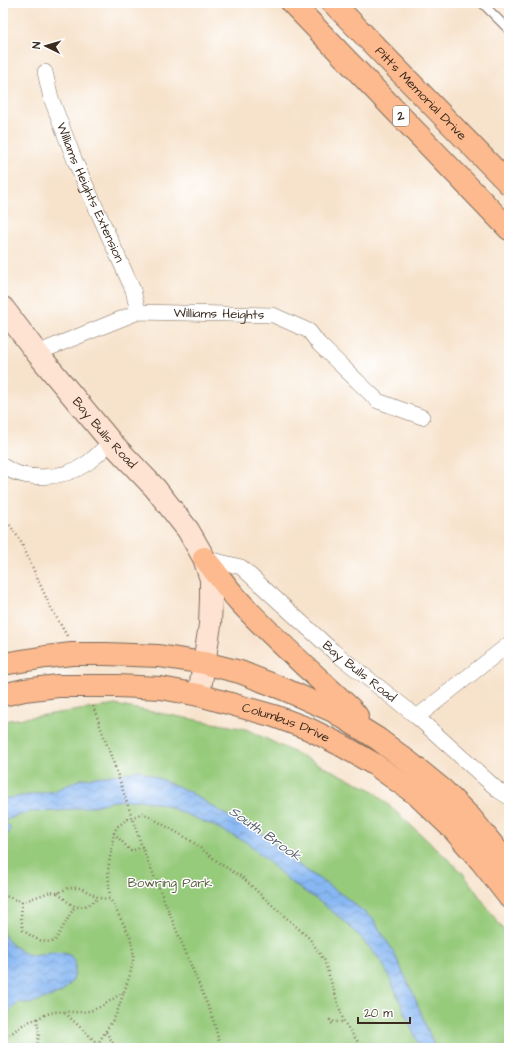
<svg xmlns="http://www.w3.org/2000/svg" width="512" height="1051" viewBox="0 0 512 1051" font-family="'Architects Daughter',sans-serif">
<style>
.green{fill:#97cb7b;stroke:#697a4c}
.water{fill:url(#water-waves);stroke:#617088}
.lines{fill:none;stroke-linecap:round;stroke-linejoin:round}
.lane-casing{stroke:#7d6b5b;stroke-width:10}
.street-casing{stroke:#7d6b5b;stroke-width:16}
.secondary-casing{stroke:#7d6b5b;stroke-width:24}
.primary-casing{stroke:#7d6b5b;stroke-width:24}
.highway-casing{stroke:#7d6b5b;stroke-width:24}
.path{stroke:#7d6b5b;stroke-width:2.5;stroke-dasharray:1 3;stroke-linecap:butt}
.lane{stroke:#fff;stroke-width:8}
.street{stroke:#fff;stroke-width:15}
.secondary{stroke:#fee3d2;stroke-width:22}
.primary{stroke:#fcba8e;stroke-width:22}
.highway{stroke:#fcba8e;stroke-width:22}
.primary-bridge-casing{stroke:#7d6b5b;stroke-width:24;stroke-linecap:butt}
.path-bridge{stroke:#7d6b5b;stroke-width:2.5;stroke-dasharray:1 3;stroke-linecap:butt}
.primary-bridge{stroke:#fcba8e;stroke-width:22}
.labels{text-anchor:middle;dominant-baseline:central;stroke-width:3;stroke-linejoin:round;paint-order:stroke}
.shield{fill:#fff;stroke:#766a62;stroke-width:1}
.shield-label{font-size:12px;font-weight:bold;fill:#3b2a1e}
.street-label{font-size:13px;fill:#3b2a1e;stroke:#fff}
.park-label{font-size:13px;fill:#575a3a;stroke:#fff}
.water-label{font-size:14px;font-style:italic;fill:#565b69;stroke:#fff}
</style>
<defs>
<pattern id="water-waves" width="16" height="10" patternUnits="userSpaceOnUse"><rect width="16" height="10" fill="#87b7f3"/><path d="M0 5q4-4 8 0t8 0" fill="none" stroke="#7095c4"/></pattern>
</defs>
<rect width="100%" height="100%" fill="#fff"/>
<filter id="ink" filterUnits="userSpaceOnUse"><feTurbulence type="fractalNoise" baseFrequency=".025" numOctaves="2"/><feDisplacementMap in="SourceGraphic" scale="8" xChannelSelector="R" yChannelSelector="G"/><feConvolveMatrix kernelMatrix="1 2 1 2 8 2 1 2 1" color-interpolation-filters="sRGB"/></filter>
<filter id="wash" filterUnits="userSpaceOnUse"><feTurbulence type="fractalNoise" baseFrequency=".012" numOctaves="4" result="noise"/><feDisplacementMap in="SourceGraphic" scale="16" xChannelSelector="R" yChannelSelector="G"/><feGaussianBlur stdDeviation="0.9" result="paint"/><feColorMatrix in="noise" values="0 0 0 0 0 0 0 0 0 0 0 0 0 0 0 0 0 1.4 0 .05"/><feComposite in="paint" operator="in"/></filter>
<g filter="url(#wash)">
<rect width="100%" height="100%" fill="#f7e3cc"/>
<path class="green" d="M115,705l131,24 126,61 90,82 47,66v110h-506v-327z"/>
<path class="water" d="M139,770l49,21 40,25 30,14 38,33 48,33 29,23 19,30 21,44 22,55h-15l-24,-56 -14,-30 -21,-24 -19,-19 -26,-20 -23,-15 -45,-41 -34,-17 -52,-22 -22,-4 -27,1 -23,6 -32,4 -29,1 -26,9 7,6v4l-7,10v-42l51,-8 27,-12 45,-6z
M3,933l9,12 9,6 6,3 8,2 15,-4 14,1 7,3 4,6v7l-1,8 -3,6 -10,10 -32,11 -9,-2c-6,3 -10,12 -17,13z"/>
</g>
<g filter="url(#ink)">
<g class="lines">
<g class="lane-casing">
<path id="lane" d="M482,3l27,27"/>
</g>
<g class="street-casing">
<g id="street">
<path id="s1" d="M45,72l6,26 24,63 58,129 5,22"/>
<path id="s2" d="M37,353l101,-41 135,3 36,16 10,13 59,57 44,16"/>
<path d="M3,466c22,16 61,13 83,-2 9,-6 17,-15 25,-22"/>
<path id="s3" d="M204,558l37,9 92,84 84,66 82,74 10,6"/>
<path d="M417,717l92,-73"/>
</g>
</g>
<g class="secondary-casing">
<g id="secondary">
<path id="s4" d="M3,308l34,45 74,89 44,46 33,42 16,28 7,21v19l-1,27 -11,70"/>
</g>
</g>
<g class="primary-casing">
<g id="primary">
<path d="M204,558c12,14 23,30 35,43 35,38 74,72 111,107l7,8"/>
<path d="M106,654l53,2 45,7 36,9 46,18 47,21 45,28 32,24 33,27 28,28 38,47"/>
<path d="M3,664l43,-7"/>
<path id="s5" d="M117,686l44,2 38,7 75,21 35,13 32,16 33,19 42,30 37,35 28,32 28,36"/>
<path d="M3,695l21,-5 34,-4"/>
</g>
</g>
<g class="highway-casing">
<g id="highway">
<path d="M292,3l217,226"/>
<path id="s6" d="M333,3l176,181"/>
</g>
</g>
<path class="path" d="M3,515l17,25 29,64 18,32
M93,706l22,61
M114,833l17,18 11,-4 70,169 9,32
M58,893c17,16 20,19 41,5
M3,895l19,7 28,-10 8,1 10,-5h13l18,10 11,1 -2,-29 6,-37 3,-6 9,-7 17,-7 47,27 32,25 20,12 20,19 47,42 15,22 20,62 18,26
M22,902l-1,15 2,13c9,7 19,14 32,11l20,-35
M65,1013l33,31
M37,1019c4,-2 9,-5 14,-6 8,-3 22,0 31,-1 16,-1 29,-12 41,-20
M332,1024l-2,-4h2l2,2h10
M106,1032l10,16
M3,1040c11,-8 20,-18 34,-21l2,14 -2,15
M95,1048l21,-33 8,-23 6,-17 4,-19 -4,-20 -20,-37"/>
<use href="#lane" class="lane"/>
<use href="#street" class="street"/>
<use href="#secondary" class="secondary"/>
<use href="#primary" class="primary"/>
<use href="#highway" class="highway"/>
<g class="primary-bridge-casing">
<path id="primary-bridge" d="M46,657l26,-3h34
M58,686h59"/>
</g>
<path class="path-bridge" d="M115,767l27,80"/>
<use href="#primary-bridge" class="primary-bridge"/>
</g>
</g>
<g class="labels">
<rect class="shield" x="393" y="106" width="16" height="20" rx="3"/>
<g class="shield-label">
<text x="401" y="116">2</text>
</g>
<g class="street-label">
<text stroke="none"><textPath href="#s6" startOffset="126">Pitt's Memorial Drive</textPath></text>
<text stroke="none"><textPath href="#s1" startOffset="129">Williams Heights Extension</textPath></text>
<text stroke="none"><textPath href="#s2" startOffset="190">Williams Heights</textPath></text>
<text stroke="none"><textPath href="#s4" startOffset="161">Bay Bulls Road</textPath></text>
<text stroke="none"><textPath href="#s3" startOffset="196">Bay Bulls Road</textPath></text>
<text stroke="none"><textPath href="#s5" startOffset="174">Columbus Drive</textPath></text>
</g>
<g class="park-label">
<text x="170" y="883">Bowring Park</text>
</g>
<g class="water-label">
<text transform="translate(265 834) rotate(35)">South Brook</text>
</g>
</g>
<rect width="512" height="1051" fill="none" stroke="#fff" stroke-width="16"/>
<g transform="translate(46 46) rotate(275)" stroke="#ffffff" stroke-width="3" paint-order="stroke">
<path d="M0-3L7 15L0 10L-7 15Z" fill="#3b2a1e"/>
<text y="-6" font-size="11" font-weight="bold" text-anchor="middle" fill="#3b2a1e">N</text>
</g>
<path d="M358 1017v6h52v-6" fill="none" stroke="#3b2a1e" stroke-width="2"/>
<text x="364" y="1017" font-size="12" fill="#3b2a1e" stroke="#ffffff" stroke-width="3" paint-order="stroke">20 m</text>
</svg>
